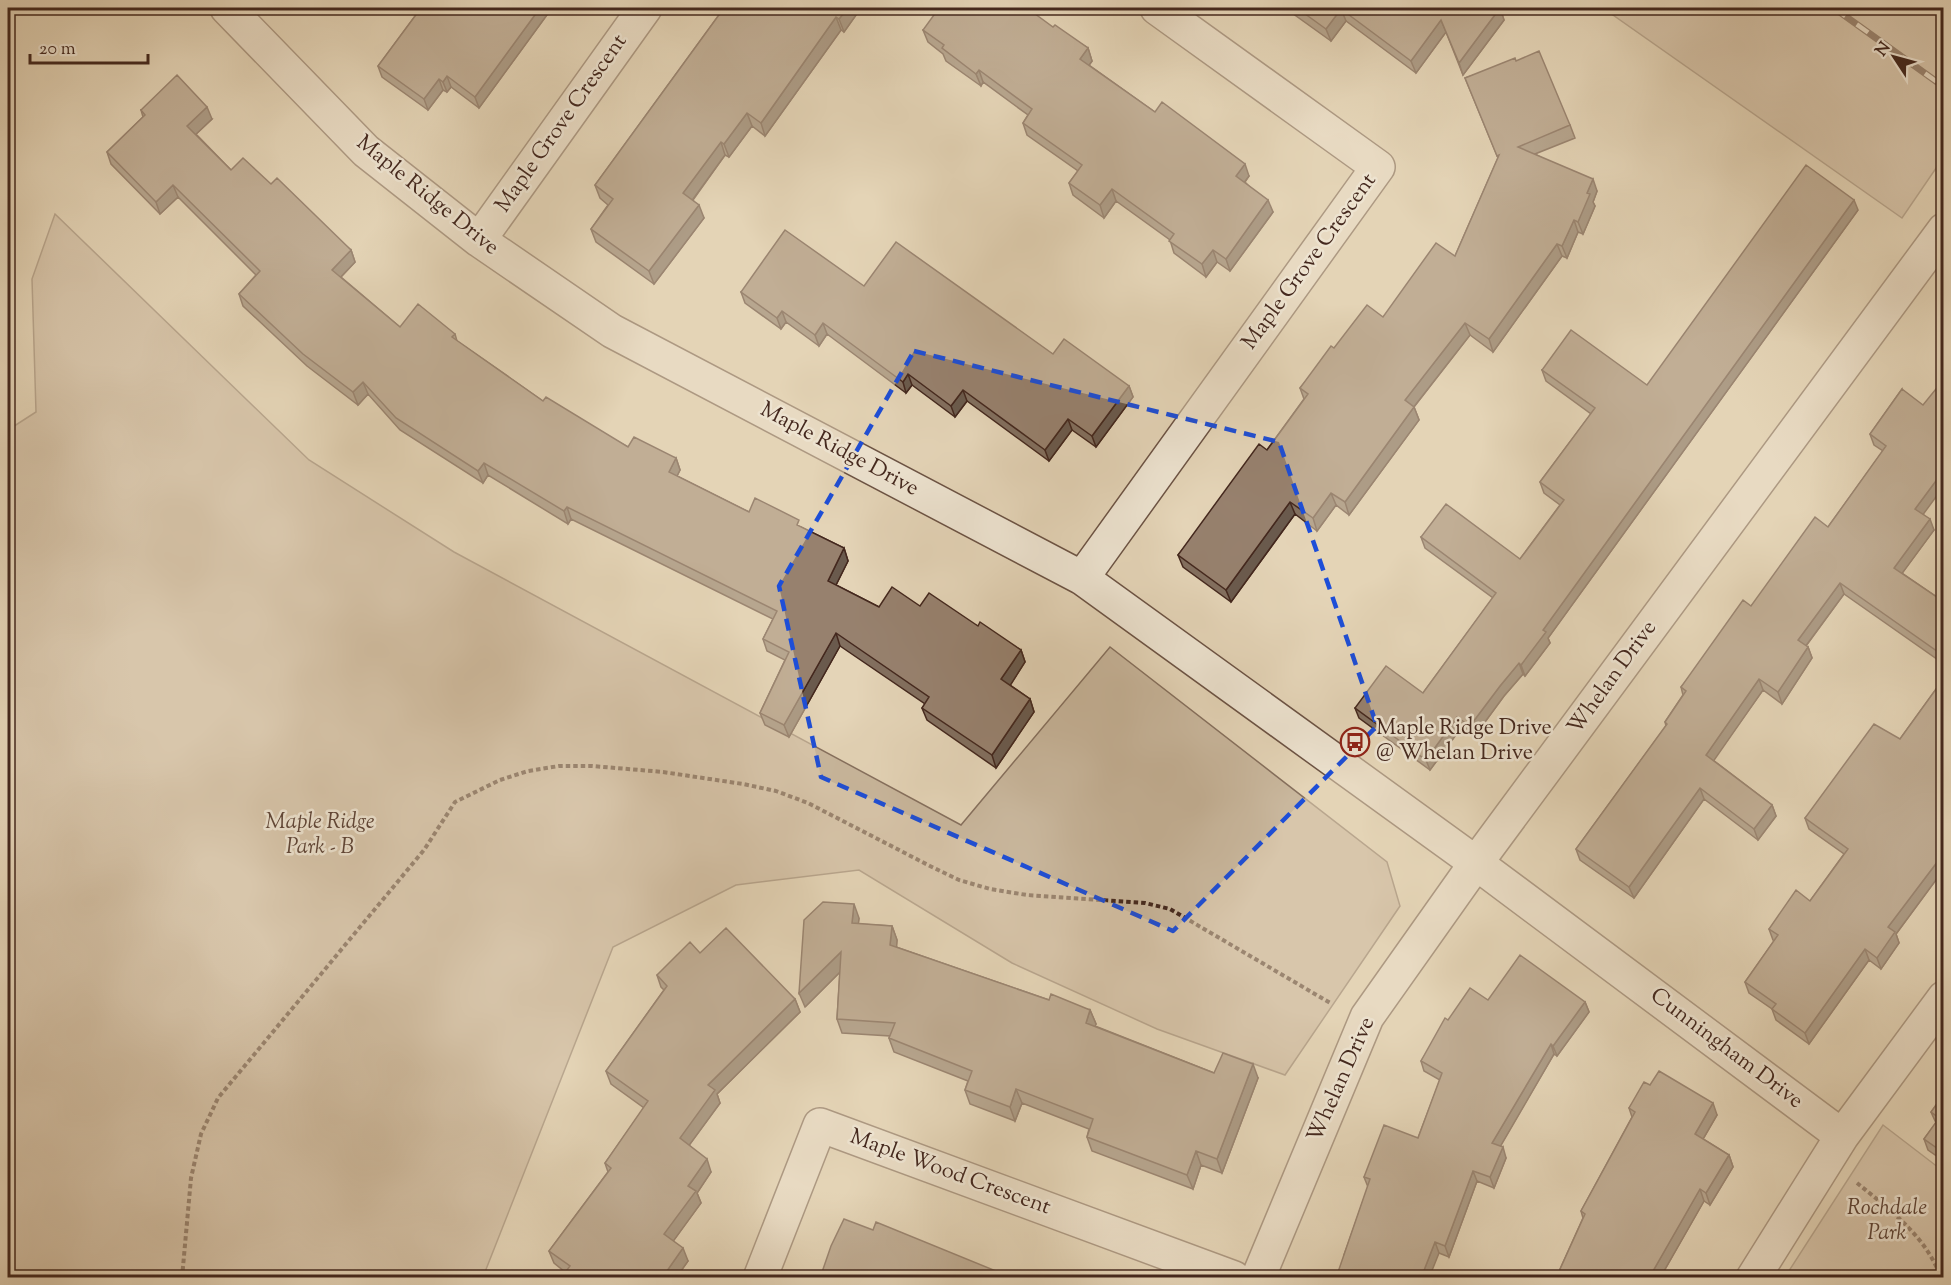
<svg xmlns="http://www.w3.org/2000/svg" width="1951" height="1285" viewBox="0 0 1951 1285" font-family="'Sorts Mill Goudy',serif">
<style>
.green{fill:#c9b79d;stroke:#86705e;stroke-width:1.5}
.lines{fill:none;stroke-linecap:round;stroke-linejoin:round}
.minor-casing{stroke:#6c5344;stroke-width:36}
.path{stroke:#44281e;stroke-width:4;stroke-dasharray:4.5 3;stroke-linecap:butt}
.minor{stroke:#ede3d0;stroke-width:33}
.rail-casing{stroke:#44281e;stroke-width:7}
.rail{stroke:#ede3d0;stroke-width:4.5;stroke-dasharray:14;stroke-linecap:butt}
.wall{fill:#826f5f;stroke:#44281e;stroke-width:1.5}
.shaded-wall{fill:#6a5a4d;stroke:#44281e;stroke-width:1.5}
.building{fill:#97816e;stroke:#44281e;stroke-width:1.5}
.marked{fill:none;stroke:#1d4ed8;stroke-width:4.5;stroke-dasharray:12 8;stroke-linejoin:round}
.labels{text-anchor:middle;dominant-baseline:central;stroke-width:5;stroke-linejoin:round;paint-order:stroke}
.street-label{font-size:22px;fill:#44281e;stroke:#ede3d0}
.poi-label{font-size:22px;fill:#44281e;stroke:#ede3d0;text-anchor:start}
.park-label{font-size:22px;font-style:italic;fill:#5f4537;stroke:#ede3d0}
</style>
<rect width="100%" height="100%" fill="#e4d4b7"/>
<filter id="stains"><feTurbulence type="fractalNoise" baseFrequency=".00333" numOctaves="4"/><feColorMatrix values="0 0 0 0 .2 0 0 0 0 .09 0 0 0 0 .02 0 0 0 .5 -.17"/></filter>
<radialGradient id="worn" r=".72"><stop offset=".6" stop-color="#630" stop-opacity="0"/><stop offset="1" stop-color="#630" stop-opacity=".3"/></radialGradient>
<path class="green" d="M1603,8h340v150l-41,60z
M55,214l254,246 145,92 507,273 149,-178 277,215 13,44 -115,169 -128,-46 -145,-66 -153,-93 -123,15 -123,62 -130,330h-475v-847l28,-18 -4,-133z
M1883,1125l60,46v106h-158z"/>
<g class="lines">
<g class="minor-casing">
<path id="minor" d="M227,8l139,143 113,89 133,91 470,247 394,285 366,273
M479,240l166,-232
M1082,578l296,-411 -221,-159
M760,1278l60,-153 414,153
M1258,1278l109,-261 109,-154 468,-633
M1753,1278l89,-142 102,-138"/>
</g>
<path class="path" d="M1857,1183c32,26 70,54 84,95
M182,1278l9,-100 10,-44 17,-36 206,-248 31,-48 45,-22 28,-9 31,-5h33l71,6 80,12 33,7 32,12 122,63 29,14 31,9 37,6 118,8 25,6 162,95"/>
<use href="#minor" class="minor"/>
<g class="rail-casing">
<path id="rail" d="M1834,8l110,79"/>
</g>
<use href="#rail" class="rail"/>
</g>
<path class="wall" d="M421,8h131l-73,100 -28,-21 -4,5 -4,-2 -15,20 -46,-33 -4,-11z
M724,8h137l-17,24 -3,-2 -76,106 -13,-10 -23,31 -4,-2 -32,45 11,18 -50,66 -58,-42 -5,-13 17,-24 -8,-7 -5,-13z
M1285,8h215l4,12 -41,55 -17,-43 -30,41 -70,-52 -15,20z
M1053,27l35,21 4,13 -3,4 66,47 94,64 -4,6 28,30 -43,59 -13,-9 -11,15 -32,-24 -4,-13 -54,-39 -12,17 -31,-23 -4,-12 9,-12 -51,-36 -4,-12 5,-8 -45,-33 -2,4 -35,-25 -3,-7 -15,-12 -5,-12z
M8,36l3,10 -3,3z
M1516,61l54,64 5,13 -40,16 62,37 -4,11 2,4 -12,28 -5,-2 -11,26 -5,-2 -69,96 -23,-17 -56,72 5,13 -70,95 -13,-10 -19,26 -22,-17 -64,88 -48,-35 -5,-12 89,-105 37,-51 -4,-11 34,-40 49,-31 72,-61 43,-98 -33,-80z
M141,110l71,9 -16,15 35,36 40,14 80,66 4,12 -14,15 59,50 55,7 2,7 86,60 85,46 48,11 4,12 -3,6 72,36 52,15 43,21 4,13 -12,24 43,22 41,-1 58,20 43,24 4,12 -15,23 20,14 4,13 -38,56 -69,-48 -5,-12 3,-4 -85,-58 -51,91 -24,-12 -5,-12 25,-53 -18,-9 -4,-12 10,-20 -202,-100 -3,5 -80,-49 -5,8 -83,-53 -32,-36 -10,11 -51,-39 -64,-60 -4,-12 17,-19 -78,-78 -18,17 -49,-50 -4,-12 36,-35z
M1858,210l-310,428 2,5 -25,33 -2,-2 -19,22 -30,41 -13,-9 -31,42 -71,-52 -4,-10 68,-15 70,-95 -68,-50 -4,-11 99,22 40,-54 -16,-12 -4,-11 51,-68 -45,-33 -4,-11 105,15z
M864,286l189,68 76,32 4,11 -37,50 -24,-17 -23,31 -82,-60 -12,16 -43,-32 -6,8 -79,-59 -8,12 -33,-24 -5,7 -36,-26 -4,-11z
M1902,389l21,125 11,16 -32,43 42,29v62l-100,-70 -38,52 2,1 4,11 -30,46 -19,-14 -50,70 59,45 4,11 -18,24 -54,-41 -70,99 -54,-38 -4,-11 90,-123 -1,-4 18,-27 -2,-8 70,-81 77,-79 55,-76 -9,-6 -4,-11z
M1944,678v191l-48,65 3,9 -18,26 -12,-9 -60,84 -33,-24 -4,-11 -23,-16 -4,-11 29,-41 -1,-1 -4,-11 41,-28 34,-47 -35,-25 -4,-11 95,-79z
M859,918l-1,6 34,2 5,14 -1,7 153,53 41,10 6,14 -1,2 119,47 44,5 -36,95 -21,-8 -8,24 -101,-38 -5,-14 2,-8 -67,-26 -7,18 -45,-17 -5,-14 3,-9 -74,-29 -5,-14 1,-2 -48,-3 -5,-14 3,-47 -35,35z
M700,953l95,46 5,13 -83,82 3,9 -31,42 22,27 -14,21 4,10 -28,38 15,20 -12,17h-115l4,-6 -11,-9 -5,-12 59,-79 -3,-9 39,-55 -33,-24 -5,-13 58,-81 -3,-3 -4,-12z
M1488,1000l97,2 4,10 -32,44 -3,-2 -54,92 6,12 -12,30 -17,-7 -28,76 -10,-4 -95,2 24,-68 -4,-10 54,-39 22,-58 -16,-9 -3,-10 27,-41z
M1650,1085l67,30 -14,24 26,16 4,12 -23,38 -6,-4 -44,77h-104l27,-60 -2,-7 51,-94 -3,-9z
M1944,1094v67l-16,-11 -4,-11 12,-16 -5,-11z"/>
<path class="shaded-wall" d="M540,8h12l-73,100 -4,-11z
M848,8h13l-17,24 -5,-13z
M1500,8l4,12 -41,55 -4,-12z
M1341,9l5,12 -15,20 -5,-12z
M836,17l5,13 -76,106 -4,-13z
M1441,20l5,12 -30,41 -5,-12z
M1088,48l4,13 -7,10 -5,-12z
M979,70l4,12 -2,4 -5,-12z
M447,76l4,11 -4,5 -4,-10z
M439,79l4,11 -15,20 -4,-11z
M207,107l5,12 -20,19 -5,-12z
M747,113l5,13 -23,31 -5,-13z
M721,142l4,13 -37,51 -5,-13z
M1245,164l4,12 -9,12 -4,-12z
M1593,179l4,12 -4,11 2,4 -12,28 -5,-12 9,-29z
M173,185l5,12 -18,17 -4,-12z
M1112,189l4,12 -12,17 -4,-13z
M1268,200l5,12 -43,59 -4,-12z
M1854,200l4,10 -310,428 2,5 -25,33 -4,-11 22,-35z
M699,205l5,13 -50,66 -5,-13z
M1574,220l4,12 -11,26 -5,-12z
M1557,244l5,12 -69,96 -4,-13z
M351,250l4,12 -19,20 -4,-12z
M1213,250l4,12 -11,15 -4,-13z
M782,311l4,11 -5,7 -4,-11z
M823,323l4,11 -8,12 -4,-11z
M1465,323l5,12 -61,78 -4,-13z
M908,374l4,11 -6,8 -3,-11z
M363,382l5,12 -10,11 -5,-13z
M1129,386l4,11 -37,50 -4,-11z
M963,390l4,11 -12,16 -4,-11z
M1414,407l5,13 -70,95 -4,-13z
M1068,419l4,11 -23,31 -4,-11z
M676,458l4,12 -7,14 -4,-12z
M484,463l4,12 -5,8 -5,-12z
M1944,470v16l-25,34 -4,-11z
M1331,493l5,12 -19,26 -4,-13z
M1290,502l5,12 -64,88 -5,-12z
M567,507l4,12 -3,5 -4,-13z
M1930,519l4,11 -36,49 -4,-11z
M844,548l4,13 -16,32 -4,-12z
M1840,583l4,11 -42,57 -4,-11z
M836,633l4,13 -51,91 -5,-12z
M1808,647l4,11 -30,46 -4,-12z
M1021,650l4,12 -19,30 -5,-13z
M1519,663l4,11 -19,22 -30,41 -4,-11 30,-40z
M1759,679l4,11 -53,76 -4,-11z
M1030,699l4,13 -38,56 -4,-13z
M1457,717l4,11 -31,42 -4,-10z
M1700,788l4,11 -70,99 -5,-11z
M1772,805l4,11 -18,24 -4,-11z
M1944,853v16l-48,65 3,9 -18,26 -4,-11 11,-31z
M854,904l5,14 -2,19 -5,-14z
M892,926l5,14 -1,19 -6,-14z
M1865,949l4,11 -60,84 -4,-11z
M841,952l5,14 -41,41 -6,-14z
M795,999l5,13 -83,82 3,9 -35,48 -5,-13 28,-53z
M1585,1002l4,10 -32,44 -4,-10z
M1090,1010l6,14 -5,13 -5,-14z
M1551,1044l3,10 -58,100 -4,-11z
M1253,1064l5,14 -36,95 -5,-14z
M1016,1089l6,14 -7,18 -5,-14z
M1713,1103l4,12 -18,31 -4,-12z
M1503,1147l3,11 -12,30 -4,-11z
M1196,1151l5,14 -8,24 -6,-14z
M1729,1155l4,12 -23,38 -4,-12z
M707,1159l4,13 -14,21 4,10 -32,44 -5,-13 24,-48z
M1473,1171l4,10 -28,76 -4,-11z
M1700,1189l4,12 -44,77h-11z
M1435,1242l4,11 -10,25h-8z
M683,1248l5,13 -12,17h-14z"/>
<path class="building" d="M421,8h119l-65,89 -28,-21 -4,6 -4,-3 -15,20 -46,-33z
M724,8h124l-9,11 -3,-2 -75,106 -14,-10 -23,31 -3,-2 -38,51 16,12 -50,66 -58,-42 22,-30 -18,-14z
M939,8h88l26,19 2,-2 33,23 -8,11 75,53 7,-10 83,62 -9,12 32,24 -42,59 -13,-9 -11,14 -33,-23 5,-7 -62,-45 -12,16 -31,-22 13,-18 -59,-42 9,-14 -53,-39 -3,4 -34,-26 2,-3 -21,-15z
M1297,8h203l-41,55 -18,-43 -30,41 -70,-52 -15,20z
M1539,51l31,74 -52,22 75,32 -6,14 3,1 -12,28 -4,-2 -12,26 -5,-2 -68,95 -24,-16 -60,77 9,7 -69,95 -14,-9 -18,25 -23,-16 -64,88 -48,-35 81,-111 8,6 41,-56 -8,-6 31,-42 3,2 33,-43 16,12 53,-74 19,13 44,-101 -2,1 -32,-78 50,-20 1,3z
M177,75l30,32 -20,19 44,44 12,-12 28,26 6,-6 74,72 -19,20 68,57 18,-23 37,30 -3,3 91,64 3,-4 82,50 6,-10 42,21 -7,14 80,40 6,-14 44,22 -2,5 47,23 -16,33 51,26 13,-20 28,19 9,-13 49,33 2,-4 41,28 -20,29 29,20 -38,56 -70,-47 7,-11 -93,-64 -52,92 -24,-12 29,-61 -26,-13 14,-28 -210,-104 -3,4 -80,-48 -6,8 -82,-53 -33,-36 -10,10 -50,-38 -64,-60 21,-23 -87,-86 -17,17 -49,-50 38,-37 -4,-5z
M1806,165l48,35 -311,430 3,2 -25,33 -2,-2 -19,23 -30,40 -13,-9 -31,43 -71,-52 31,-42 37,27 73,-100 -75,-56 25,-33 74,55 44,-59 -24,-18 55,-74 -53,-38 29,-40 76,55z
M785,230l79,56 32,-44 157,112 11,-15 65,47 -37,50 -24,-17 -23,31 -82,-60 -12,16 -43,-32 -5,8 -80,-59 -8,12 -33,-24 -5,7 -36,-26z
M1944,379v91l-29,39 15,10 -36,49 50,34v54l-104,-73 -42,57 10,7 -30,45 -19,-13 -53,76 66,50 -18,24 -54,-41 -71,99 -53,-38 91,-125 -2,-2 21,-31 -5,-4 62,-87 8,6 64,-89 13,10 58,-81 -16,-12 32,-45 21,16z
M1944,678v175l-56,74 7,5 -18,26 -12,-9 -60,84 -33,-24 4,-5 -31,-22 33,-47 -9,-6 27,-39 14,11 38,-52 -43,-31 69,-94 26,15z
M823,902l31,2 -2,19 40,3 -2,19 159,55 2,-6 39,16 -4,13 128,50 9,-20 30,11 -36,95 -21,-8 -9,24 -100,-38 6,-18 -77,-30 -6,18 -45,-17 7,-19 -83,-33 6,-15 -58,-4 4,-67 -42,41 5,-73z
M726,928l69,71 -87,86 7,5 -35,48 27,21 -19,27 8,5 -32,43 19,14 -21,30h-101l9,-12 -21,-15 62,-83 -6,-5 43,-62 -42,-30 61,-85 -10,-11 33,-33 10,11z
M1520,955l65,47 -32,44 -2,-2 -59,99 11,4 -13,30 -17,-6 -28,75 -10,-4 -14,36h-85l34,-99 -6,-2 20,-52 34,13 24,-65 -21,-12 24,-43 3,2 22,-32 18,12z
M1659,1071l54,32 -18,31 34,21 -23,38 -6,-4 -51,89h-93l29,-64 -4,-3 54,-99 -6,-4 15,-26 6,3z
M1944,1094v59l-20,-14 15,-21 -8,-6z
M844,1219l29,11 3,-8 137,56h-193l11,-32z"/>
<path d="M0 0H1951V1285H0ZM914,351l365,91 98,284 -204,205 -352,-154 -42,-191z" fill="#e4d4b7" fill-opacity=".55" fill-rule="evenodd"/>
<path class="marked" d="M914,351l365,91 98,284 -204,205 -352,-154 -42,-191z"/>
<defs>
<g id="bus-ring" transform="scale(1.5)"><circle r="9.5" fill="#ede3d0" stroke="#8f2418" stroke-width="1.5"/><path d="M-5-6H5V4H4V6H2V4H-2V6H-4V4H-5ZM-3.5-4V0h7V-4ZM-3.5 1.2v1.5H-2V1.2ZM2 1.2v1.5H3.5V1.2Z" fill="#8f2418"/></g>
</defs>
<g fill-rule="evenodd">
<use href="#bus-ring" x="1355" y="742"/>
</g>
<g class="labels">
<g class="street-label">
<text transform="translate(562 124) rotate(-55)">Maple Grove Crescent</text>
<text transform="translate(427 196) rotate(39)">Maple Ridge Drive</text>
<text transform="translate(1310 262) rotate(-54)">Maple Grove Crescent</text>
<text transform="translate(839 450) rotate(28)">Maple Ridge Drive</text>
<text transform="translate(1613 678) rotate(-54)">Whelan Drive</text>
<text transform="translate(1726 1049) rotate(37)">Cunningham Drive</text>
<text transform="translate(1342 1080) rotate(-66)">Whelan Drive</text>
<text transform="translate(950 1173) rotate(20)">Maple Wood Crescent</text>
</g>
<g class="poi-label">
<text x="1376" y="729">Maple Ridge Drive<tspan x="1376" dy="25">@ Whelan Drive</tspan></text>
</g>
<g class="park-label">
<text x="320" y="823">Maple Ridge<tspan x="320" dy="25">Park - B</tspan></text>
<text x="1887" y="1209">Rochdale<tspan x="1887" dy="25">Park</tspan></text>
</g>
</g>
<rect width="1951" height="1285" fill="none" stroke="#e4d4b7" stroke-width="30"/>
<rect x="9" y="9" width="1933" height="1267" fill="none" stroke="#44281e" stroke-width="3"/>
<rect x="15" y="15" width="1921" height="1255" fill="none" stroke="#44281e" stroke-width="1.5"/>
<g transform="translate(1894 57) rotate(306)" stroke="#ede3d0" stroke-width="4.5" paint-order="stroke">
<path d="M0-4.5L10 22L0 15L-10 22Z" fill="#44281e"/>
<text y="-9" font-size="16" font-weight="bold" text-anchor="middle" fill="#44281e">N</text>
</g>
<path d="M30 54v9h118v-9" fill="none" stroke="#44281e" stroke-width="3"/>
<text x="39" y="54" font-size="18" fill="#44281e" stroke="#ede3d0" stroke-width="4.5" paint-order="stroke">20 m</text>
<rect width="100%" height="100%" filter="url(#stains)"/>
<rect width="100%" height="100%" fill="url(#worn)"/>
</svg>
